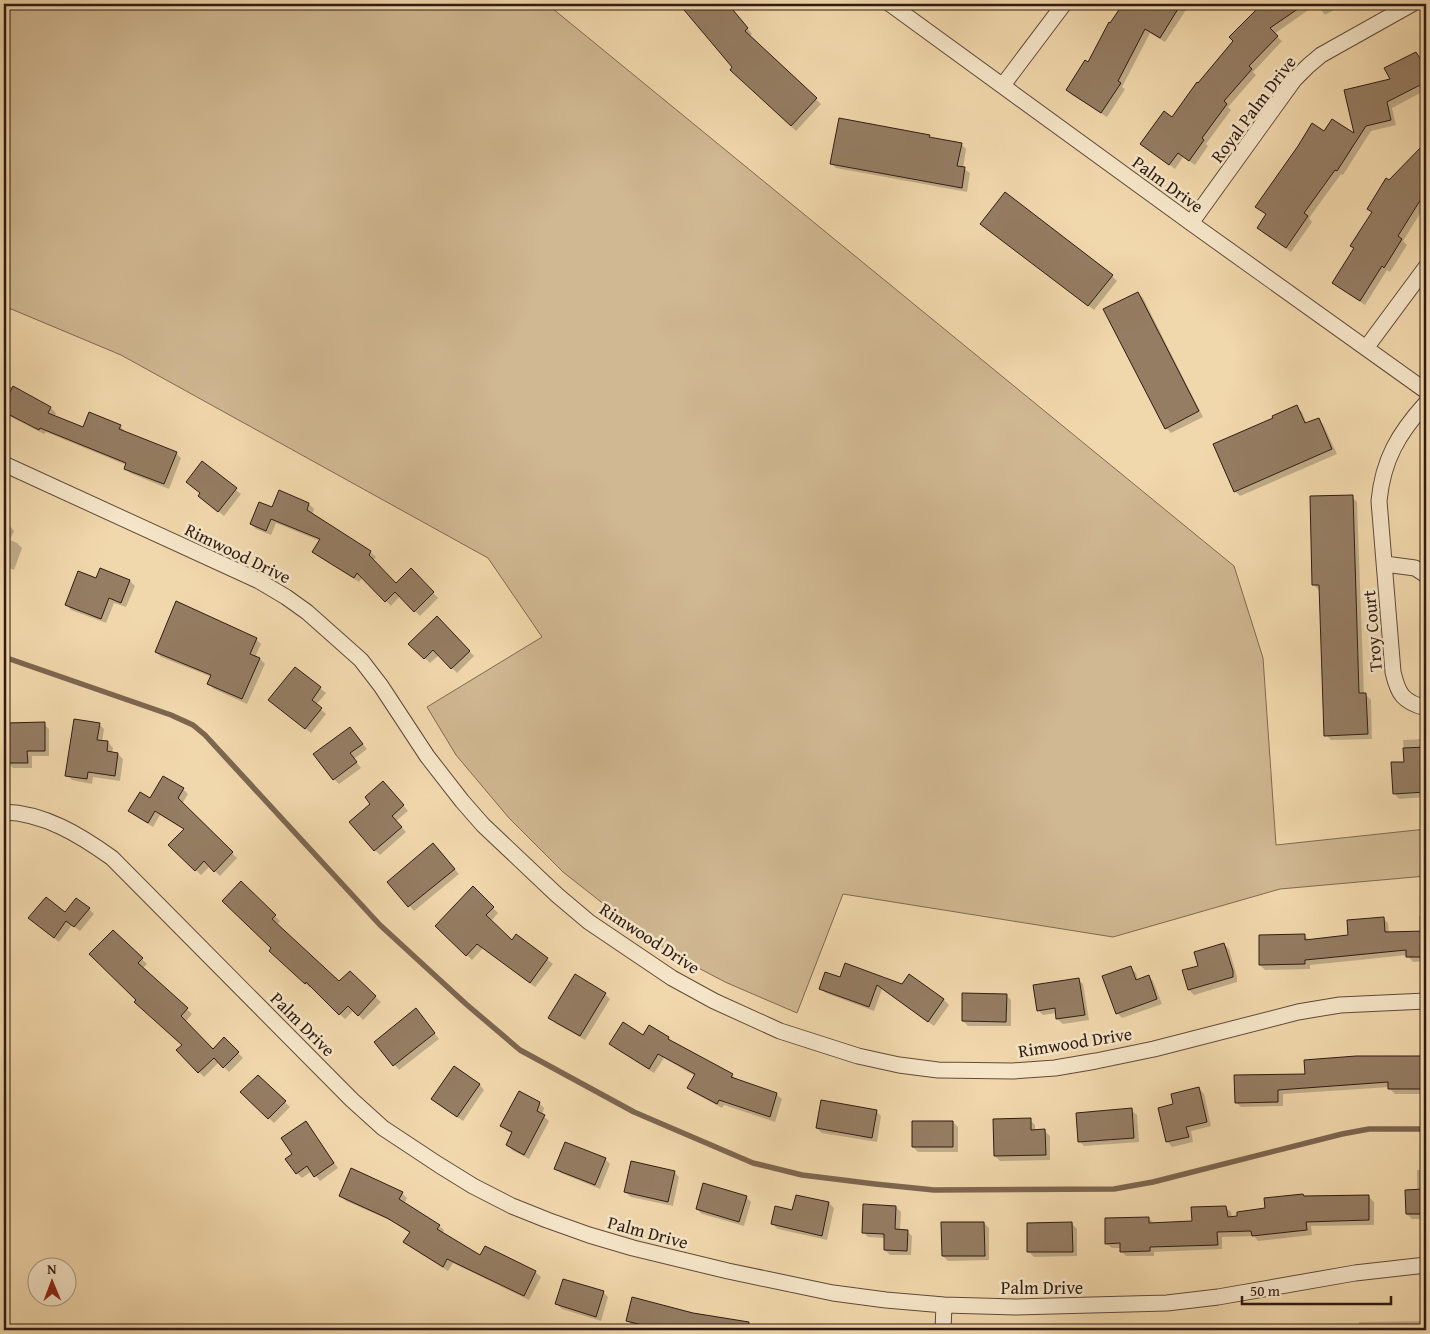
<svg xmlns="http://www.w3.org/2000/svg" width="1430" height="1334" viewBox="0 0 1430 1334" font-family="'Gentium Book Plus',serif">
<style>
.green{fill:#d0b892;stroke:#806a52}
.shadow{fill:#0003}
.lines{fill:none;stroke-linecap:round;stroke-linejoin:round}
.stream{stroke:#7d6650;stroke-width:5.5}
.building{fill:#957d63;stroke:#311b13}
.minor-casing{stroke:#614a39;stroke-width:17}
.minor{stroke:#f6e6c9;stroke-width:15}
.labels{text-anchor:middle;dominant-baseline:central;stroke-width:5;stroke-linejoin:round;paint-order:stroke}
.street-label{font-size:18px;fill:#311b13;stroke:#f6e6c9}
</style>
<rect width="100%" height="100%" fill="#f1d8ac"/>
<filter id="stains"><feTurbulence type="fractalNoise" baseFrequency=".004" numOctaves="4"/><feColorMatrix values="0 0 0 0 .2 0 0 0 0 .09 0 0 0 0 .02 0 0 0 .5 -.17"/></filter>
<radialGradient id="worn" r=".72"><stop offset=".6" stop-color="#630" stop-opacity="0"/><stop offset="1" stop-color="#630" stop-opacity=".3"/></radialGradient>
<path class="green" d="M4,4h543l687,562 29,92 13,187 150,-16v47l-146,13 -167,48 -270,-43 -46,119 -72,-31 -51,-27 -55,-39 -56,-44 -54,-54 -53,-63 -29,-48 115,-70 -54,-79 -367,-203 -117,-49z"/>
<path class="shadow" d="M681,4h46l25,30 -3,3 72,67 -25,27 -65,-61 3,-3z
M1124,4h66l-25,38 -15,-9 -28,54 3,2 -18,28 -35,-22 -5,-5 22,-26z
M1261,4h84l-20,11 -8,-11 -43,30 8,7 -29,31 3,3 -28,32 3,3 -25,34 2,2 -13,19 -12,-8 -8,12 -33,-25 30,-25 90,-114z
M1416,53l6,8 4,-4v33l-34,18 4,17 -25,6 -28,44 -2,-1 -32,44 3,4 -21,30 -27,-19 3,-18 -10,-9 68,-74 31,3 36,-55z
M929,136l3,3 29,5 5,5 -3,19 7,5 -3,19 -131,-24 -5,-5z
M1426,144v60l-23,37 4,4 -17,27 -3,-2 -22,35 -26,-17 -6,-5 22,-34 -3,-3 21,-33 -5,-4 22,-27z
M987,229l125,47 5,5 -23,29z
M1138,293l5,5 60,119 -32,16 -5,-5z
M4,383l47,25 5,5 -2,4 30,12 36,-3 5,5 -1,2 52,20 5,5 -12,31 -39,-16 -5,-5 1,-3 -80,-33 -2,2 -37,-19 -3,-3z
M1296,407l6,5 5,12 11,-5 5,5 14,30 -97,42 -5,-5 40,-73z
M202,463l39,31 -17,22 -19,-15 -3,-7z
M280,492l29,12 5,5 -2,6 58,37 6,5 -3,4 23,24 15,-15 27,28 -18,18 -20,-20 -9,10 -28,-29 -4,5 -40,-25 -5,-5 6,-11 -44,-18 -5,12 -15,-6 -5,-5 22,-15z
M1352,497l5,5 7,193h2l5,5 1,39 -41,1 -5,-5 -5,-145h-2l-5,-5z
M1426,519v13l-6,-6z
M4,524l5,1 5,6 -4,9 7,3 5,5 -8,22 -10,-4z
M101,570l29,11 5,5 -9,21 -12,-4 -8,20 -35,-13 -5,-6 31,-24z
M437,618l37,38 -17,17 -18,-18 -9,8 -20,-19z
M256,639l5,5 -6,13 5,2 5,5 -18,40 -33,-15 -5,-5 3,-7 -51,-20 -5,-5z
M295,668l31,25 -10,12 10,9 -15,19 -36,-28z
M44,724l5,5v27h-17v12h-19l-5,-5z
M99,724l5,5 -2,13h6l5,6 -1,5 6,1 5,5 -3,22 -27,-4 -1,7 -20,-4 -5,-5z
M355,734l12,15 -13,10 7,9 -22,16 -5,-5z
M1426,739v58l-27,2 -5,-6 11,-30 -2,-23z
M164,777l19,12 5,5 -6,10 55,54 -17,18 -10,-10 -9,9 -31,-30 15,-15 -25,-15 -7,12 -18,-11 -5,-5 20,-11z
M388,788l20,23 -12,10 10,11 -26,23 -5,-5z
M438,850l21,24 -45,37 -25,-29z
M4,867l5,5 1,40h-6z
M241,883l39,38 -4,4 64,58 10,-11 31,30 -18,18 -9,-10 -9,9 -34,-32 -1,1 -34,-32z
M473,888l25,25 -7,8 21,21 4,-6 37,28 -18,23 -52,-39 -11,12 -35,-34z
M89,909l5,5 -14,17 -8,-6 -13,17 -24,-19 31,-10z
M1419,916h7v45l-13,1 -6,-7 -97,10v4l-45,1 -5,-5 44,-30 5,5 40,-4 34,-18 5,5 1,10h30z
M113,931l34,33 -5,5 50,45 -7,8 28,28 11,-11 19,19 -14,14 -10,-10 -15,15 -26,-27 6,-5 -46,-45z
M1224,944l5,5 8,28v5l-43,13 -5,-5 -5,-19 15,-5z
M1130,968l6,5 2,7 10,-4 5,5 9,23 -40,14 -5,-5z
M909,976l35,24 5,5 -15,21 -52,-37 -8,22 -48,-18 -6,-5 21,-9 62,6z
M1078,979l5,5 6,36 -26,4 -6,-5v-6l-14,2 -5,-5z
M605,994l5,5 -25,41 -30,-17 -5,-5z
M1006,995l5,5v26h-43l-5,-5z
M420,1015l19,24 -40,31 -24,-28z
M650,1026l18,12 6,6 58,31 6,6 38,13 6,5 -7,23 -51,-17 -2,3 -28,-15 -5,-5 6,-12 -31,-18 -10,15 -38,-24 -5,-5 32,-8z
M1356,1057h70v37h-31l-5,-5v-2l-107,7v12l-42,1 -5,-5z
M258,1076l32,31 -16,16 -32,-31z
M479,1084l5,6 -21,31 -25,-17 -5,-5z
M1199,1088l5,6 7,32 -20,5 2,11 -21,5 -5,-6 8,-36z
M539,1103l5,5 -2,7 7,6 -20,38 -17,-9 -5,-6 6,-10 -6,-3 -5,-5z
M1131,1110l6,5 2,27 -55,4 -5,-5z
M876,1111l5,5 -4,26 -55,-9 -5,-5z
M1030,1120l5,5v6h10l5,5v24l-50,1 -5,-5z
M953,1122l5,5v25h-40l-5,-5z
M310,1128l28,40 -18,13 -8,-10 -10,7 -5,-5 -3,-18z
M605,1159l5,5 -10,25 -39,-16 -5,-5z
M1417,1170h9v49h-14l-5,-5 10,-23z
M674,1172l5,5 -6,29 -42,-9 -6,-5z
M402,1193l5,5 -3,6 35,22 5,4 -1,3 38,24 54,15 6,5 -12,23 -76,-37 -5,8 -38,-24 -5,-5 5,-9 -16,-11 -48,-21 -5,-5z
M797,1196l32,7 5,5 -7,32 -49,-11 -6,-5 21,-12z
M1368,1196l6,6v23l-63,1 1,9 -54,6 -4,-5 -32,1v12l-68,3v4h-28l-5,-5v-3h-9l-6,-5 42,-25 6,5 39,-1 32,-15 6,5 1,6 34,-8 39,-12z
M746,1197l5,5 -7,24 -42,-12 -5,-5z
M896,1207l5,5 -1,18 7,1 5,5 -1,19h-21l-5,-5v-12l-17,-1 -5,-5z
M984,1223l5,5v32l-41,1 -5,-5z
M1072,1224l5,5v27l-43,1 -5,-5z
M603,1292l5,5 -7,24 -39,-12 -5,-5z
M1423,1315h3v15h-67v-8l64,-1z
M627,1320l105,5 -1,5h-80l-19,-5z"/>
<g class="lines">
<path class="stream" d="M4,657l167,58 22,10 12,10 175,190 86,79 54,46 114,62 119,51 49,12 73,9 59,6 180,-1 39,-7 189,-48 27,-5h57"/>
</g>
<path class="building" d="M679,4h49l20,24 -3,3 72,67 -26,28 -61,-56 2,-3z
M1123,4h58l-21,34 -15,-9 -27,52 3,2 -20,30 -35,-23 19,-30 3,2 21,-40 1,1z
M1262,4h43l-35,24 8,8 -29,30 3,3 -28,32 3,3 -25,34 2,2 -15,21 -11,-8 -9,12 -29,-21 24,-33 8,6 25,-35 1,1 35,-42 -4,-4z
M1416,52l5,8 5,-5v27l-39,20 4,18 -25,6 -29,45 -2,-1 -31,43 4,3 -22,32 -29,-20 9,-14 -11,-7 43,-61 14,-23 12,8 8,-12 22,14 -10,-43 46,-11 -6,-11z
M839,118l91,17 -1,2 33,6 -5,23 8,1 -3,21 -132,-24z
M1426,142v49l-28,45 4,3 -18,29 -2,-2 -22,35 -28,-18 22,-35 -4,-2 22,-34 -5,-3 19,-31 3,2z
M1005,192l108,83 -25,31 -108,-82z
M1138,292l61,119 -34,18 -62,-120z
M13,386l38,21 -3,6 35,14 6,-15 32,13 -2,4 58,23 -13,32 -40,-15 2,-6 -86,-35 -1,2 -35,-18v-8z
M1297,405l8,18 14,-5 13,31 -98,43 -21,-48 60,-26 -1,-2z
M202,461l35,27 -19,24 -20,-16 2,-3 -14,-11z
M279,490l30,13 -2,7 64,41 -2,4 27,28 15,-15 23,24 -20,20 -19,-20 -10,10 -28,-29 -3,5 -42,-26 8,-13 -49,-20 -5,12 -16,-7 9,-22 13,5z
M1353,495l6,198h7l2,41 -44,2 -5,-151h-7l-2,-89z
M100,568l30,12 -9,23 -12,-5 -8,21 -36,-14 13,-34 18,7z
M176,601l81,37 -7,16 10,4 -18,41 -35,-15 4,-9 -56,-23z
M437,616l33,35 -19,18 -18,-19 -9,9 -16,-15z
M295,667l26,20 -9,13 10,8 -17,21 -37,-29z
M74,719l26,4 -3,17 11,1 -1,10 11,2 -3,23 -27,-4 -1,7 -22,-3z
M45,722v29h-18l1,12h-22v-40z
M350,727l13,17 -13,9 7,9 -24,18 -20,-26z
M1426,747v45l-33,2 -2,-32h13l-1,-14z
M163,776l21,12 -6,10 55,54 -19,20 -10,-11 -9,10 -27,-26 16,-16 -29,-18 -7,12 -20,-12 12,-19 10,6z
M383,781l21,24 -12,11 10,11 -28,24 -25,-29 21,-18 -5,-7z
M433,843l22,26 -47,38 -21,-25z
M241,881l35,34 -4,4 67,62 11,-10 26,25 -18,20 -10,-10 -9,9 -33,-33 -1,2 -36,-33 2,-3 -49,-47z
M473,886l21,21 -8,8 26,25 4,-6 32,24 -18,25 -53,-39 -11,12 -31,-30z
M46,897l19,15 11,-14 14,10 -16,19 -8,-6 -12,17 -26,-20z
M1384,917l1,15 41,-1v26h-20v-7l-101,10v4l-46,1v-30l46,-1v6l43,-5 -1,-15z
M113,930l30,28 -5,5 50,45 -7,8 32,33 11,-12 15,15 -16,16 -9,-10 -16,15 -22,-23 6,-5 -48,-43 2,-2 -47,-46z
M1224,943l9,28v6l-45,13 -6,-20 16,-4 -4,-14z
M845,963l57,21 7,-10 35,25 -16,23 -51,-37 -8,22 -50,-18 6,-17 15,5z
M1131,966l5,14 13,-5 8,24 -41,15 -14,-38z
M575,974l31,19 -26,43 -32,-18z
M1079,978l6,37 -29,4 -1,-11 -18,3 -4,-26z
M962,993l45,1 -1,28 -44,-1z
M416,1008l19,25 -42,33 -19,-24z
M623,1022l20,13 6,-10 20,12 -1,2 65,35 -2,3 46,16 -7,24 -51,-17 -2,4 -30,-16 8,-14 -37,-20 -9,15 -40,-25z
M1356,1056h70v33h-38v-7l-110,8v12l-43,1 -1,-28 71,-1 -1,-14z
M454,1066l26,18 -23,33 -26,-18z
M258,1075l28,26 -18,18 -28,-27z
M1199,1087l8,35 -21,5 3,10 -23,5 -8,-34 15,-4 -2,-10z
M519,1091l21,11 -3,9 8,4 -21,40 -18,-10 6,-13 -12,-6z
M821,1100l56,10 -5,28 -56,-10z
M1132,1108l2,30 -56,4 -2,-29z
M1031,1118v12l14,-1 1,26 -52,1 -1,-37z
M306,1121l28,42 -20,14 -7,-11 -11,8 -11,-15 7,-5 -11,-16z
M912,1121h41v26h-41z
M565,1142l41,16 -11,27 -41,-16z
M631,1161l44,10 -7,31 -44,-10z
M351,1168l52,24 -4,7 41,26 -3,4 43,26 5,-9 51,25 -12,25 -77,-37 -4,8 -40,-25 7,-10 -23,-14 -48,-22z
M703,1183l44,13 -8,26 -43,-13z
M1424,1189v25h-18l-1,-24z
M1303,1194l1,2 65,-1v25l-63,2 1,8 -55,6 -1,-5 -34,1 1,13 -68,2v4l-30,1v-9l-15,1v-26l44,-1v6l43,-2 -1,-14 35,-1 2,11 9,-1v-4l28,-4 -1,-10z
M796,1195l33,7 -7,34 -51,-12 4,-18 17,4z
M863,1204l33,2 -1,23 13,1 -1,21 -23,-1v-16l-22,-1z
M941,1222h43l1,34h-43z
M1072,1222l1,30h-46v-29z
M563,1279l41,12 -8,26 -41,-13z
M632,1297l61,16 56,9 -1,8h-85l-37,-9z"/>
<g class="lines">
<g class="minor-casing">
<path id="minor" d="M890,4l301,219 235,168
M1003,85l61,-81
M1191,223l103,-143 14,-14 13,-11 91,-51
M1366,348l60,-81
M1426,403c-27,30 -43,56 -47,98l14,171c5,22 10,30 33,36
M4,464l255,117 27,16 21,15 54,48 20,26 46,70 35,45 21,24 74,70 32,27 83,56 42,23 66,30 78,25 41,9 39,5 75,1 42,-3 41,-7 58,-12 144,-37 42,-7 86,-4
M1385,564l30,4 11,7
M4,812c40,1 76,23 108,46l240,242 31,28 56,37 34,21 39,20 35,14 42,15 44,13 95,23 105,22 53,7 58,5 72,2 151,-4 51,-6 137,-24 71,-8
M943,1330l1,-25"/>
</g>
<use href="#minor" class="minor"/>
</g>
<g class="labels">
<g class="street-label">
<text transform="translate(1253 109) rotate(-53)">Royal Palm Drive</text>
<text transform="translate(1168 184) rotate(36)">Palm Drive</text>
<text transform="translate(238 553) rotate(26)">Rimwood Drive</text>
<text transform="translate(1372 631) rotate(-95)">Troy Court</text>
<text transform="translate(650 938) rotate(33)">Rimwood Drive</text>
<text transform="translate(303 1024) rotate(45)">Palm Drive</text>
<text transform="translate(1075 1042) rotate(-9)">Rimwood Drive</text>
<text transform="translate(648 1232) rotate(15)">Palm Drive</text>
<text x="1042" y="1287">Palm Drive</text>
</g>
</g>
<rect width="1430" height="1334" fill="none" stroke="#f1d8ac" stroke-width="20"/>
<rect x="5" y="5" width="1420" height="1324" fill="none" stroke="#311b13" stroke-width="2.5"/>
<rect x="10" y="10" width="1410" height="1314" fill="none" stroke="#311b13"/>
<g transform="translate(52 1282) rotate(359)"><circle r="24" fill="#f6e6c9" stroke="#a79580"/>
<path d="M0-4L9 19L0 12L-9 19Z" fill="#8f2418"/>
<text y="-8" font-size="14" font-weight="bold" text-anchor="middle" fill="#311b13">N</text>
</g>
<path d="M1242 1296v8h149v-8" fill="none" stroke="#311b13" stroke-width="2.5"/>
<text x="1250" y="1296" font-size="15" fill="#311b13" stroke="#f6e6c9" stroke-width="4" paint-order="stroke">50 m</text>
<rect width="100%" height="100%" filter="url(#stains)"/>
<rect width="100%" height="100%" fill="url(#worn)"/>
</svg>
